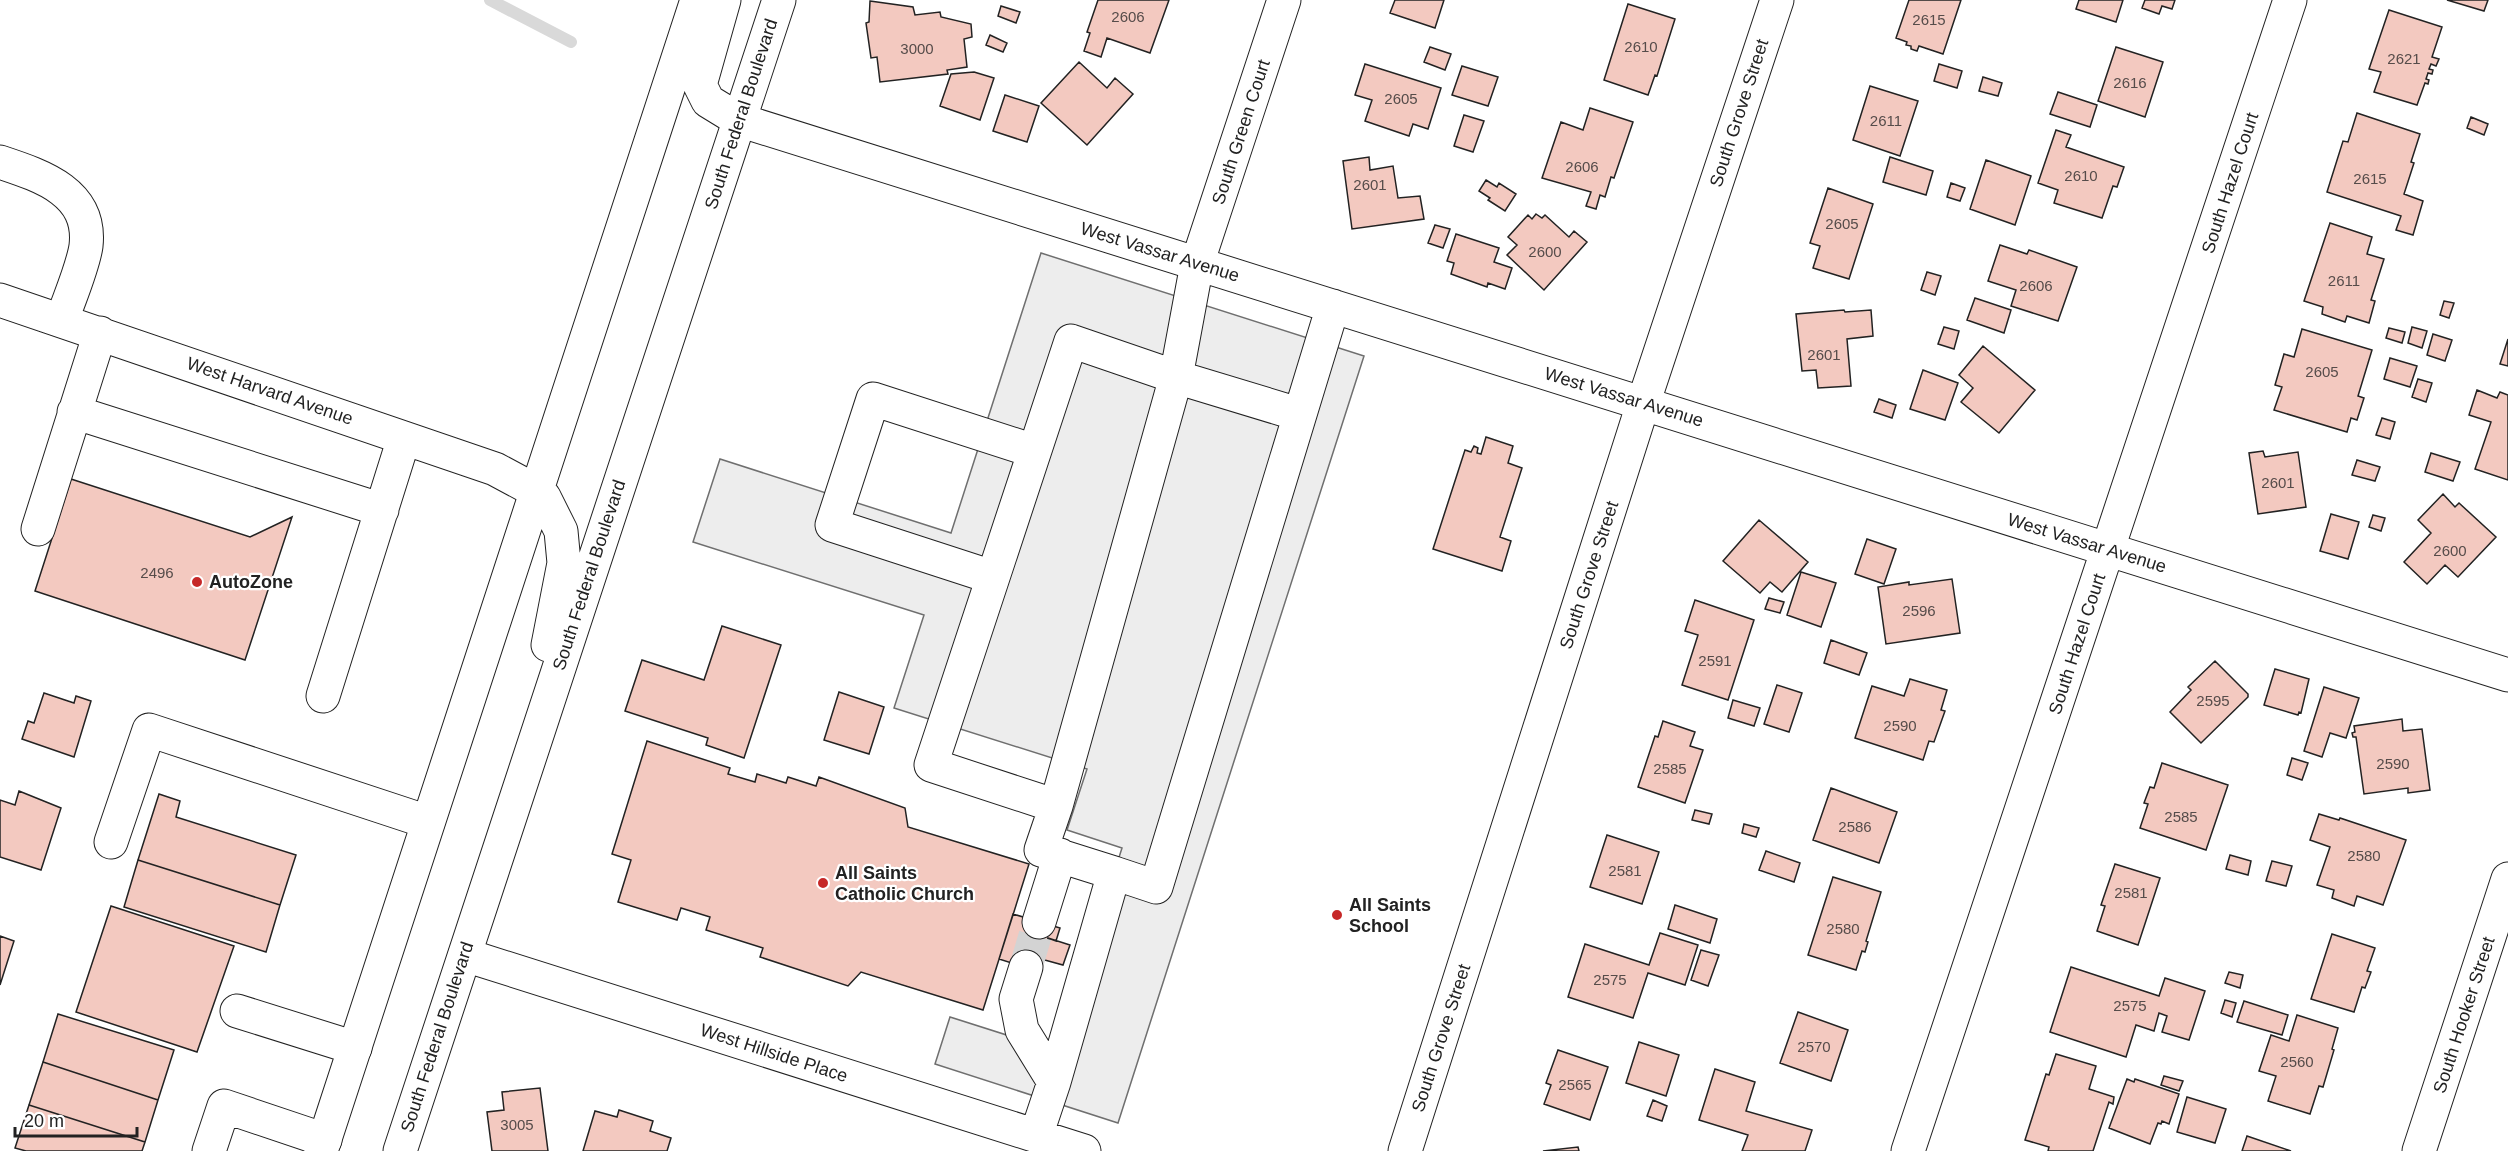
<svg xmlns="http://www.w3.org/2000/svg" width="2508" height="1151" viewBox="0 0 2508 1151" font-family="Arial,sans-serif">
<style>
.parking{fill:#ededed;stroke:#6f6f6f;stroke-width:1.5}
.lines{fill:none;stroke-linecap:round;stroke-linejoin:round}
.stream{stroke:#d9d9d9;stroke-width:12}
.building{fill:#f3c9c0;stroke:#222;stroke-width:1.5}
.minor-tunnel{stroke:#d3d3d3;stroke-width:33;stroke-dasharray:33 16;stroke-linecap:butt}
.minor-casing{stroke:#222;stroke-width:35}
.major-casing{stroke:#222;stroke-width:35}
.minor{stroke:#fff;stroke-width:33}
.major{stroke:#fff;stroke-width:33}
.poi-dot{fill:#c62828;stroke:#fff;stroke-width:2}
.labels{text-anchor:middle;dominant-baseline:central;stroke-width:4.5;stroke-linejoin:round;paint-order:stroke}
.number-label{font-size:15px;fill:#564c4a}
.street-label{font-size:18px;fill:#222;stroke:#fff}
.poi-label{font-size:18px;font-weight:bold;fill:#222;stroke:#fff;text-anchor:start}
</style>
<rect width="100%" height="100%" fill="#fff"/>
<path class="parking" d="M1041,253l323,103 -246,767 -183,-59 15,-47 107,34 65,-203 -55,-18 20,-61 -193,-61 30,-93 -231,-73 27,-83 231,74z"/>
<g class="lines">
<path class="stream" d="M490,0l81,42"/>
</g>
<path class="building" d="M1098,0h71l-19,53 -43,-15 -6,19 -17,-6 6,-18 -3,-1z
M1395,0h49l-9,28 -45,-15z
M1909,0h52l-18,54 -24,-8 -2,5 -6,-2v-3l-5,-1 1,-3 -11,-4z
M2079,0h44l-7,22 -40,-13z
M2145,0h30l-3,9 -10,-3 -3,8 -17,-6z
M2447,0h41l-4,11z
M870,1l43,6 2,8 25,-3 1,5 30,7 1,13 -8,2 3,28 -20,3 1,4 -68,8 -3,-25 -6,1 -5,-35 3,-1z
M1628,4l47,15 -18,57 -2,-1 -7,20 -44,-15z
M1001,6l19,6 -4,11 -18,-7z
M2389,10l53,17 -10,30 7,2 -3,7 -5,-2 -2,5 4,1 -1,4 -4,-1 -2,6 3,1 -1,4 -3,-1 -8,22 -43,-13 7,-20 -12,-3z
M990,35l17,8 -4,9 -17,-7z
M1430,47l21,7 -6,16 -21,-8z
M2116,47l47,15 -18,55 -47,-16z
M1079,62l28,26 8,-10 18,16 -46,51 -46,-42z
M1365,64l76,24 -13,41 -15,-5 -4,12 -44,-15 7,-21 -17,-5z
M1939,64l23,7 -5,17 -23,-7z
M1462,66l36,11 -10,29 -36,-11z
M974,72l20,6 -14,42 -40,-14 11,-32z
M1983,77l19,6 -4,13 -19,-5z
M1870,86l48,15 -18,55 -47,-16z
M2058,92l39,13 -7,22 -40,-13z
M1005,95l34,11 -12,36 -34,-11z
M1590,108l43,14 -19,56 -3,-1 -6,20 -5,-2 -4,14 -10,-3 5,-14 -49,-14 19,-56 22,8z
M2357,113l63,21 -9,28 3,1 -10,31 19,7 -10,34 -17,-5 5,-14 -74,-24 16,-51 5,1z
M1464,115l20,6 -11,31 -19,-6z
M2471,117l17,7 -4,11 -17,-7z
M2056,130l15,5 -5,12 58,20 -7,20 -4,-1 -11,32 -48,-15 4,-13 -20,-7z
M1369,157l1,13 23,-4 5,32 22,-2 4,23 -72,10 -9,-68z
M1890,157l43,14 -7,24 -43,-13z
M1986,160l45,16 -16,49 -45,-16z
M1486,180l11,7 2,-4 17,11 -11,17 -17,-11 2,-2 -11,-7z
M1951,183l14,5 -5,13 -13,-4z
M1828,188l45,16 -24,75 -36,-11 7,-22 -10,-3z
M1536,214l6,4 3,-3 24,22 5,-6 13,11 -43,48 -37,-35 10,-10 -9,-8 20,-22 4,4z
M2330,223l42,14 -5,17 17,5 -13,41 4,1 -6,22 -22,-7 -2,6 -23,-8 1,-7 -19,-6z
M1435,225l15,4 -7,19 -15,-5z
M1456,234l43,14 -5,14 18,6 -7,21 -17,-6 -1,4 -36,-13 3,-11 -7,-2z
M2000,245l27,9 2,-4 48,17 -19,54 -47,-15 5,-16 -28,-9z
M1927,272l14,4 -6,19 -14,-5z
M1975,298l36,12 -7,23 -37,-13z
M2444,301l10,2 -5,15 -9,-3z
M1844,310l1,2 26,-2 2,26 -26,3 4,47 -33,2 -2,-18 -14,1 -6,-57z
M1944,327l15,4 -5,18 -16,-5z
M2412,327l15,4 -5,17 -14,-5z
M2389,328l16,4 -3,11 -16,-5z
M2302,329l70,21 -14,46 6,2 -7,22 -6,-2 -4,14 -73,-22 8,-23 -7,-2 9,-31 10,3z
M2433,334l19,6 -7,21 -18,-6z
M2508,339v27l-8,-2z
M1983,346l52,44 -36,43 -38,-31 12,-14 -14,-13z
M2390,358l27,8 -7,21 -26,-8z
M1923,370l35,13 -13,37 -35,-11z
M2418,379l14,4 -6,19 -14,-5z
M2477,390l20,8 3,-6 8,3v85l-33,-11 16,-47 -22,-7z
M1879,399l17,6 -4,13 -18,-6z
M2382,418l13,4 -5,17 -14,-4z
M1486,437l27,9 -5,17 14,5 -22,69 11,4 -9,30 -69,-22 32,-99 6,2 3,-6 4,2 -1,5 4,1z
M2263,451l2,6 33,-5 8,55 -48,7 -9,-61z
M2431,453l29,9 -7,19 -28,-9z
M2357,460l23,7 -5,14 -23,-6z
M71,479l179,58 42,-20 -47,143 -210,-69z
M2443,494l12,13 4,-4 37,34 -38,40 -13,-12 -18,19 -23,-22 27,-29 -13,-13z
M2331,514l28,8 -11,37 -28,-8z
M2373,515l12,3 -4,13 -12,-4z
M1759,520l49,42 -26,30 -12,-10 -10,11 -37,-32z
M1867,539l29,10 -12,35 -29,-10z
M1801,572l35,11 -15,44 -34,-12z
M1952,579l8,54 -74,11 -8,-57 31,-5v3z
M1769,598l15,4 -4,11 -15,-4z
M1695,600l59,20 -26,80 -46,-15 16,-50 -13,-4z
M722,626l59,19 -37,113 -38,-13 2,-7 -83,-27 17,-51 62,20z
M1831,640l36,13 -8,22 -35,-12z
M2215,661l33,33v3l-47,46 -31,-31 21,-22 -3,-3z
M2275,669l34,10 -8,34 -2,-1 -1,3 -34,-10z
M1910,679l37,11 -6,20 4,1 -11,31 -5,-1 -6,19 -68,-22 17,-52 32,10z
M1777,685l25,8 -13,39 -25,-8z
M2324,687l35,11 -13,40 -16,-5 -8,24 -18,-6z
M839,692l45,15 -15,47 -45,-14z
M44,693l30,10 2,-7 15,5 -17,56 -52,-18 6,-18 6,2z
M1733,700l27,8 -6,18 -26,-8z
M2402,719l1,12 19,-2 8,61 -22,3v-5l-44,6 -8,-57h-3l-1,-4 3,-1 -1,-6z
M1663,721l32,11 -5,14 13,4 -18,53 -47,-16 17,-51 3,1z
M647,741l83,27 -2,6 27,8 2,-8 29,9 2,-6 28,9 3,-9 86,31 3,19 121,37 -46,146 -122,-38 -13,14 -88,-29 3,-9 -57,-18 4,-13 -29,-9 -4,12 -59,-18 13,-42 -19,-6z
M2292,758l16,5 -6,17 -15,-5z
M2162,763l66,22 -22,65 -66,-22 8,-24 -4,-1 6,-16 4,1z
M1831,788l66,24 -18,51 -66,-23z
M19,791l42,17 -20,62 -41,-13v-57l15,5z
M159,794l21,7 -4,16 120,38 -16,50 -142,-45z
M1695,810l17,4 -3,10 -17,-4z
M2319,814l20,6 1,-2 66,22 -23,65 -26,-9 -3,10 -22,-8 2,-8 -17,-5 13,-38 -20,-7z
M1744,824l15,4 -3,9 -14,-4z
M1607,835l52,17 -17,52 -52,-17z
M1766,851l34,12 -6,19 -35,-12z
M2230,855l21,6 -3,14 -22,-6z
M138,860l142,45 -14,47 -142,-45z
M2272,861l20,5 -6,20 -20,-5z
M2115,864l45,14 -22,67 -41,-14 8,-25 -4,-1z
M1833,877l48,15 -15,49 2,1 -3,10 -3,-1 -6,19 -48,-15z
M1675,905l42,14 -7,24 -42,-14z
M111,906l123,40 -37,106 -121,-40z
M1013,914l47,14 -4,13 -8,-3 -11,33 -38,-12z
M1660,933l38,12 -13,40 -37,-12 -15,45 -65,-21 17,-53 64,21z
M2332,934l43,14 -8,23 4,1 -6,16 -3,-1 -8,25 -43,-13z
M0,936l14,5 -14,44z
M1048,938l22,7 -7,20 -22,-6z
M1701,950l18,5 -11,31 -17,-6z
M2071,967l88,29 6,-18 40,13 -16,49 -27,-8 5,-16 -8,-3 -5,18 -18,-6 -10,32 -76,-25z
M2229,972l14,3 -3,13 -15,-5z
M2225,1000l11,3 -4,14 -11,-4z
M2244,1001l44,14 -6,20 -45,-13z
M1798,1012l50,18 -17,51 -51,-18z
M58,1014l116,36 -16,50 -115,-38z
M2297,1015l41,13 -6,21 2,1 -11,37 -4,-1 -9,28 -42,-13 8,-25 -17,-5 12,-36 18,6z
M1639,1042l40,13 -13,41 -40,-13z
M1558,1050l50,17 -18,53 -46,-16 7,-19 -5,-2z
M2056,1054l40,12 -7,23 25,8 -1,7 -4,-2 -16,49h-45l1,-4 -24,-7 21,-66 3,1z
M43,1062l115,38 -13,42 -116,-37z
M1715,1069l40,13 -9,29 66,19 -7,21h-63l6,-16 -49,-15z
M2164,1076l19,5 -4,10 -18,-6z
M2127,1079l7,3 1,-3 44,15 -10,30 -7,-3 -1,3 -3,-1 -8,21 -41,-16z
M540,1088l8,63h-56l-5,-39 17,-2 -2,-18z
M2187,1097l39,12 -11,34 -38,-11z
M1653,1100l14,6 -5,15 -15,-5z
M29,1105l116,37 -3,9h-116l-11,-3z
M619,1110l34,11 -3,10 21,7 -4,13h-84l12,-40 22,6z
M2247,1136l44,15h-49z
M1578,1147l1,4h-36z"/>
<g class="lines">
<path class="minor-tunnel" d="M1026,967l13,-45"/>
<g class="minor-casing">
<path id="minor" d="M1284,0l-87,264 -21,113 122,37
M739,120l1769,555
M0,162c42,14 92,30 86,84 -3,21 -17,53 -24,74
M0,300l495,169 41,22
M74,412l308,98
M38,529l62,-196
M992,577l-160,-52 41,-126 161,52
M323,696l81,-258
M111,842l38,-112 279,92
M1114,873l42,14 177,-581
M1039,922l21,-67
M465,955l619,196
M1026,967l-10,32 6,31 32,52
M237,1011l118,37
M1036,1136l18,-54 60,-209 -73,-23 15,-44 -125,-41 140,-424 105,36 -120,429
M209,1151l15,-45 101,34
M1405,1151l238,-747 134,-404
M1908,1151l382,-1151
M2419,1151l89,-272"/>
</g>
<g class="major-casing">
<path id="major" d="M724,0l-24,85 8,16 31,19
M536,491l8,6 17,34 3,32 -16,82
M321,1151l376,-1151
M400,1151l379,-1151"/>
</g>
<use href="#minor" class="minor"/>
<use href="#major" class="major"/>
</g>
<g class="poi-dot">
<circle cx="197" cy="582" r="6"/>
<circle cx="823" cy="883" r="6"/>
<circle cx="1337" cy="915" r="6"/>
</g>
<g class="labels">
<g class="number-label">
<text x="1128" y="16">2606</text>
<text x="1929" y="19">2615</text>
<text x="1641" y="46">2610</text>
<text x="917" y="48">3000</text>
<text x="2404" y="58">2621</text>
<text x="2130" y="82">2616</text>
<text x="1401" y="98">2605</text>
<text x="1886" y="120">2611</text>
<text x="1582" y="166">2606</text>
<text x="2081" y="175">2610</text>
<text x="2370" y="178">2615</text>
<text x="1370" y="184">2601</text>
<text x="1842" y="223">2605</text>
<text x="1545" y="251">2600</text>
<text x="2344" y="280">2611</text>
<text x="2036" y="285">2606</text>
<text x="1824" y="354">2601</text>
<text x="2322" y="371">2605</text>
<text x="2278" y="482">2601</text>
<text x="2450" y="550">2600</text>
<text x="157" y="572">2496</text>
<text x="1919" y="610">2596</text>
<text x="1715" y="660">2591</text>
<text x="2213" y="700">2595</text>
<text x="1900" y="725">2590</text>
<text x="2393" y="763">2590</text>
<text x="1670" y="768">2585</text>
<text x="2181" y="816">2585</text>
<text x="1855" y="826">2586</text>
<text x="2364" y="855">2580</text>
<text x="1625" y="870">2581</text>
<text x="2131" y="892">2581</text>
<text x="1843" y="928">2580</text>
<text x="1610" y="979">2575</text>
<text x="2130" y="1005">2575</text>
<text x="1814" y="1046">2570</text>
<text x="2297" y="1061">2560</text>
<text x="1575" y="1084">2565</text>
<text x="517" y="1124">3005</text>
</g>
<g class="street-label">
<text transform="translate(1739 113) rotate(-72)">South Grove Street</text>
<text transform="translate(741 114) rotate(-72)">South Federal Boulevard</text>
<text transform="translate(1241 132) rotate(-72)">South Green Court</text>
<text transform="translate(2230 183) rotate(-72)">South Hazel Court</text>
<text transform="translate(1160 252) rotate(17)">West Vassar Avenue</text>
<text transform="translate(270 391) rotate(19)">West Harvard Avenue</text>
<text transform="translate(1624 397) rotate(17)">West Vassar Avenue</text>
<text transform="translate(2087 543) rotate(17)">West Vassar Avenue</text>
<text transform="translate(589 575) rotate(-72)">South Federal Boulevard</text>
<text transform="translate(1589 575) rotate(-72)">South Grove Street</text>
<text transform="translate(2077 644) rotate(-72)">South Hazel Court</text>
<text transform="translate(2464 1015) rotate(-72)">South Hooker Street</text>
<text transform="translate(437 1037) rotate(-72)">South Federal Boulevard</text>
<text transform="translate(1441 1038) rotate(-72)">South Grove Street</text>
<text transform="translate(774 1053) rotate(18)">West Hillside Place</text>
</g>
<g class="poi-label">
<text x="209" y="582">AutoZone</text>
<text x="835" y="873">All Saints<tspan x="835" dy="21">Catholic Church</tspan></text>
<text x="1349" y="905">All Saints<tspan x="1349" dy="21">School</tspan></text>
</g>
</g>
<path d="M15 1127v9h122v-9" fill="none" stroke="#222222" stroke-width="3"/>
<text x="24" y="1127" font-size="18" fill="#222222" stroke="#ffffff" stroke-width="4.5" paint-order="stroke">20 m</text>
</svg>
